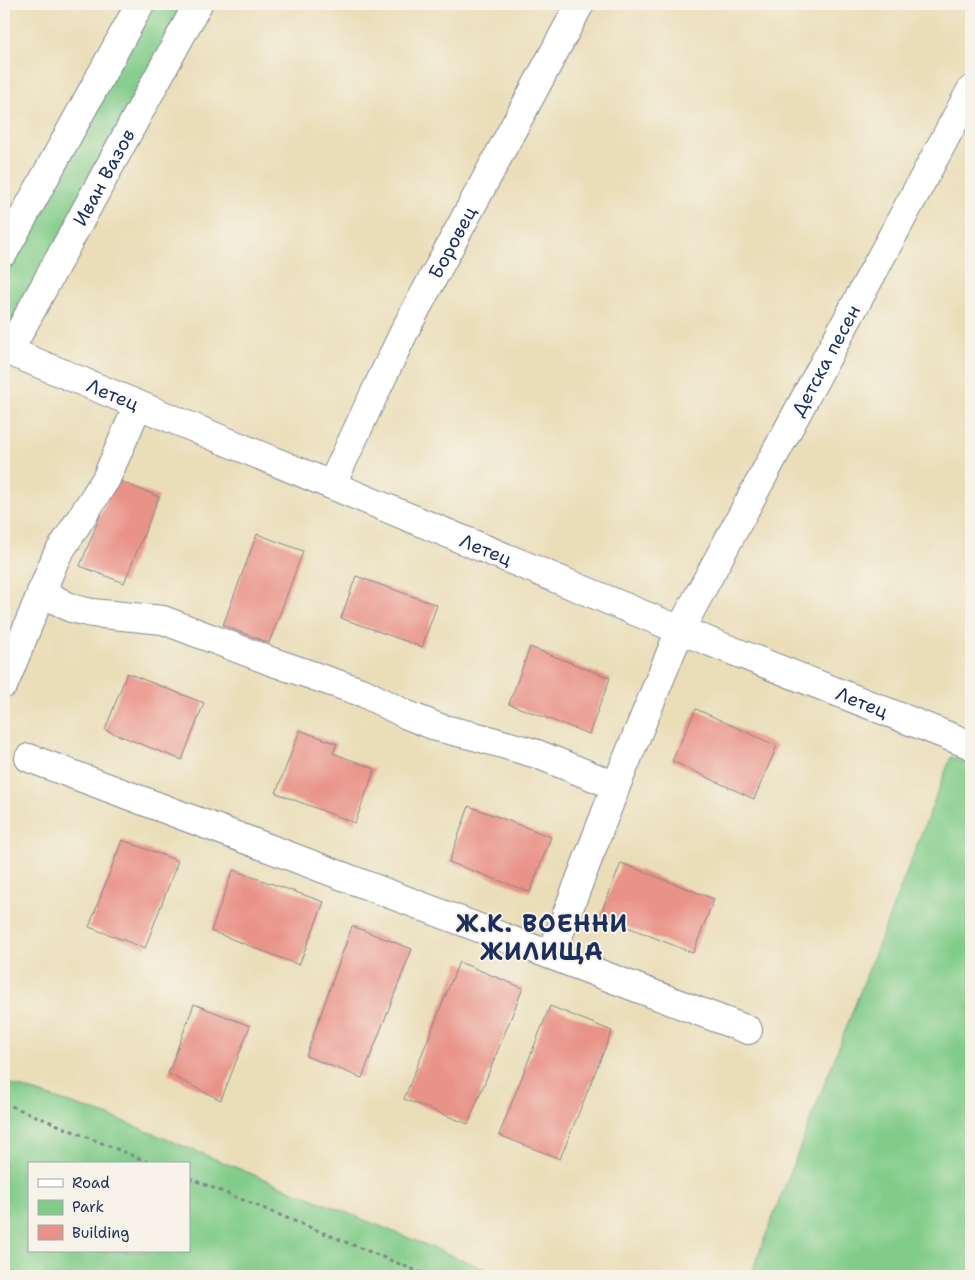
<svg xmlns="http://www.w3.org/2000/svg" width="975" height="1280" viewBox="0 0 975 1280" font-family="'Shantell Sans',sans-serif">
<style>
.green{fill:#81cc89;stroke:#4e7e74;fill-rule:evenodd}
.building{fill:#e99287}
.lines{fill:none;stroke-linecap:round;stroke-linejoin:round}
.minor-casing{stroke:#82868c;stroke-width:30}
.path{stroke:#82868c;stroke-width:3;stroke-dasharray:4 4;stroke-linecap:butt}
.minor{stroke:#fff;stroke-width:28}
.labels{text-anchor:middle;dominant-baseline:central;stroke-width:4;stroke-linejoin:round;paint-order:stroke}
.street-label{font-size:19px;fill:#1b2f5e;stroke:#f7f3e8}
.district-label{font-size:24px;font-weight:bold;letter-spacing:1px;fill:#1b2f5e;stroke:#f7f3e8}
</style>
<rect width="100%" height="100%" fill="#f7f3e8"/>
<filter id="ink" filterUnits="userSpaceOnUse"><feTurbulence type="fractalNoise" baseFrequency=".02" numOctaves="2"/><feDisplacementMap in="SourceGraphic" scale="10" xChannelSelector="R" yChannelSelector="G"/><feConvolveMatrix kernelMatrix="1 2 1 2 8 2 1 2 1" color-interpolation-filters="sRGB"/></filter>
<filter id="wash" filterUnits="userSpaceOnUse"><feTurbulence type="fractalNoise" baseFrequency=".0096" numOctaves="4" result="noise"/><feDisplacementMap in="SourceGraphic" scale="20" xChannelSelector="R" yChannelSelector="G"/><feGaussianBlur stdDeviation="1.12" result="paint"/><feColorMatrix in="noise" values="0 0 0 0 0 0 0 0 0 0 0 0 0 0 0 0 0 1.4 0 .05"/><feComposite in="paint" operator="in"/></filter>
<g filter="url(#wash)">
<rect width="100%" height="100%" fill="#eadeb9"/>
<path class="green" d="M140,4h58l-194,345v-97z
M951,757l20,9v510h-221z
M4,1082l106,34 392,160h-498zM29,1164h160v87h-160z"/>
<g id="blocks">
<path class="building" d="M115,479l44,18 -35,86 -44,-17z
M257,534l46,17 -34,92 -46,-18z
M356,576l81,29 -15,42 -81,-29z
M530,647l80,31 -21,56 -80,-30z
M127,673l77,30 -22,57 -77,-30z
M696,709l81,37 -23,53 -82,-38z
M300,730l37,14 -4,9 42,16 -20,54 -79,-30z
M469,806l82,31 -21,55 -81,-30z
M122,840l56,21 -33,87 -56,-21z
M621,863l93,36 -21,54 -93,-37z
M233,870l91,32 -25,63 -88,-34z
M352,926l60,23 -50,129 -56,-22z
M459,962l64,26 -55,136 -64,-25z
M194,1004l56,22 -29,74 -53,-26z
M550,1006l62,25 -52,128 -61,-24z"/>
</g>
</g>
<g filter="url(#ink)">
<use href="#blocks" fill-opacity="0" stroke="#82868c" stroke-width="1"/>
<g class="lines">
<g class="minor-casing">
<g id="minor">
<path d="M4,252l136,-248"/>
<path id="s1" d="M4,349l676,281 291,115"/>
<path id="s2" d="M9,351l189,-347"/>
<path id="s3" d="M332,484l35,-75 39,-81 174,-324"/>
<path d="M41,592l30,16 21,5 71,7 110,42 91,31 43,22 33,13 38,9 59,17 79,32"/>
<path d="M4,684l52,-127 50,-78 32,-74"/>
<path d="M29,758l258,97 461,175"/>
<path id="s4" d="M551,955l65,-169 64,-156 291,-540"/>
</g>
</g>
<path class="path" d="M4,1103l149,61
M189,1178l240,98"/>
<use href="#minor" class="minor"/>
</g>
</g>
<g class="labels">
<g class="street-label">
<text stroke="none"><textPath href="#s2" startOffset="198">Иван Вазов</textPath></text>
<text stroke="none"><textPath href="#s3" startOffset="270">Боровец</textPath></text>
<text stroke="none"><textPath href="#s4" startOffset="656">Детска песен</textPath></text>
<text stroke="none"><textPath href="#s1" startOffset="118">Летец</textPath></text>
<text stroke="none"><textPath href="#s1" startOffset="522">Летец</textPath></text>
<text stroke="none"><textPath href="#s1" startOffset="928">Летец</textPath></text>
</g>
<g class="district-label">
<text x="542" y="924">Ж.К. ВОЕННИ<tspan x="542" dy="28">ЖИЛИЩА</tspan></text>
</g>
</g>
<rect width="975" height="1280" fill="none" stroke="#f7f3e8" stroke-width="20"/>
<rect x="28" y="1162" width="162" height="90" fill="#f7f3e8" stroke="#9fa5b1"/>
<rect x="38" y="1179" width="25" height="8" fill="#ffffff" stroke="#9fa5b1"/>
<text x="72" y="1188" font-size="15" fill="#1b2f5e">Road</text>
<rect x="38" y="1200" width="25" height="15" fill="#81cc89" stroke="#9fa5b1"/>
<text x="72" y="1212" font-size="15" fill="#1b2f5e">Park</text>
<rect x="38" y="1225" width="25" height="15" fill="#e99287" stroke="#9fa5b1"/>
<text x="72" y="1238" font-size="15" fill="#1b2f5e">Building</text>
</svg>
